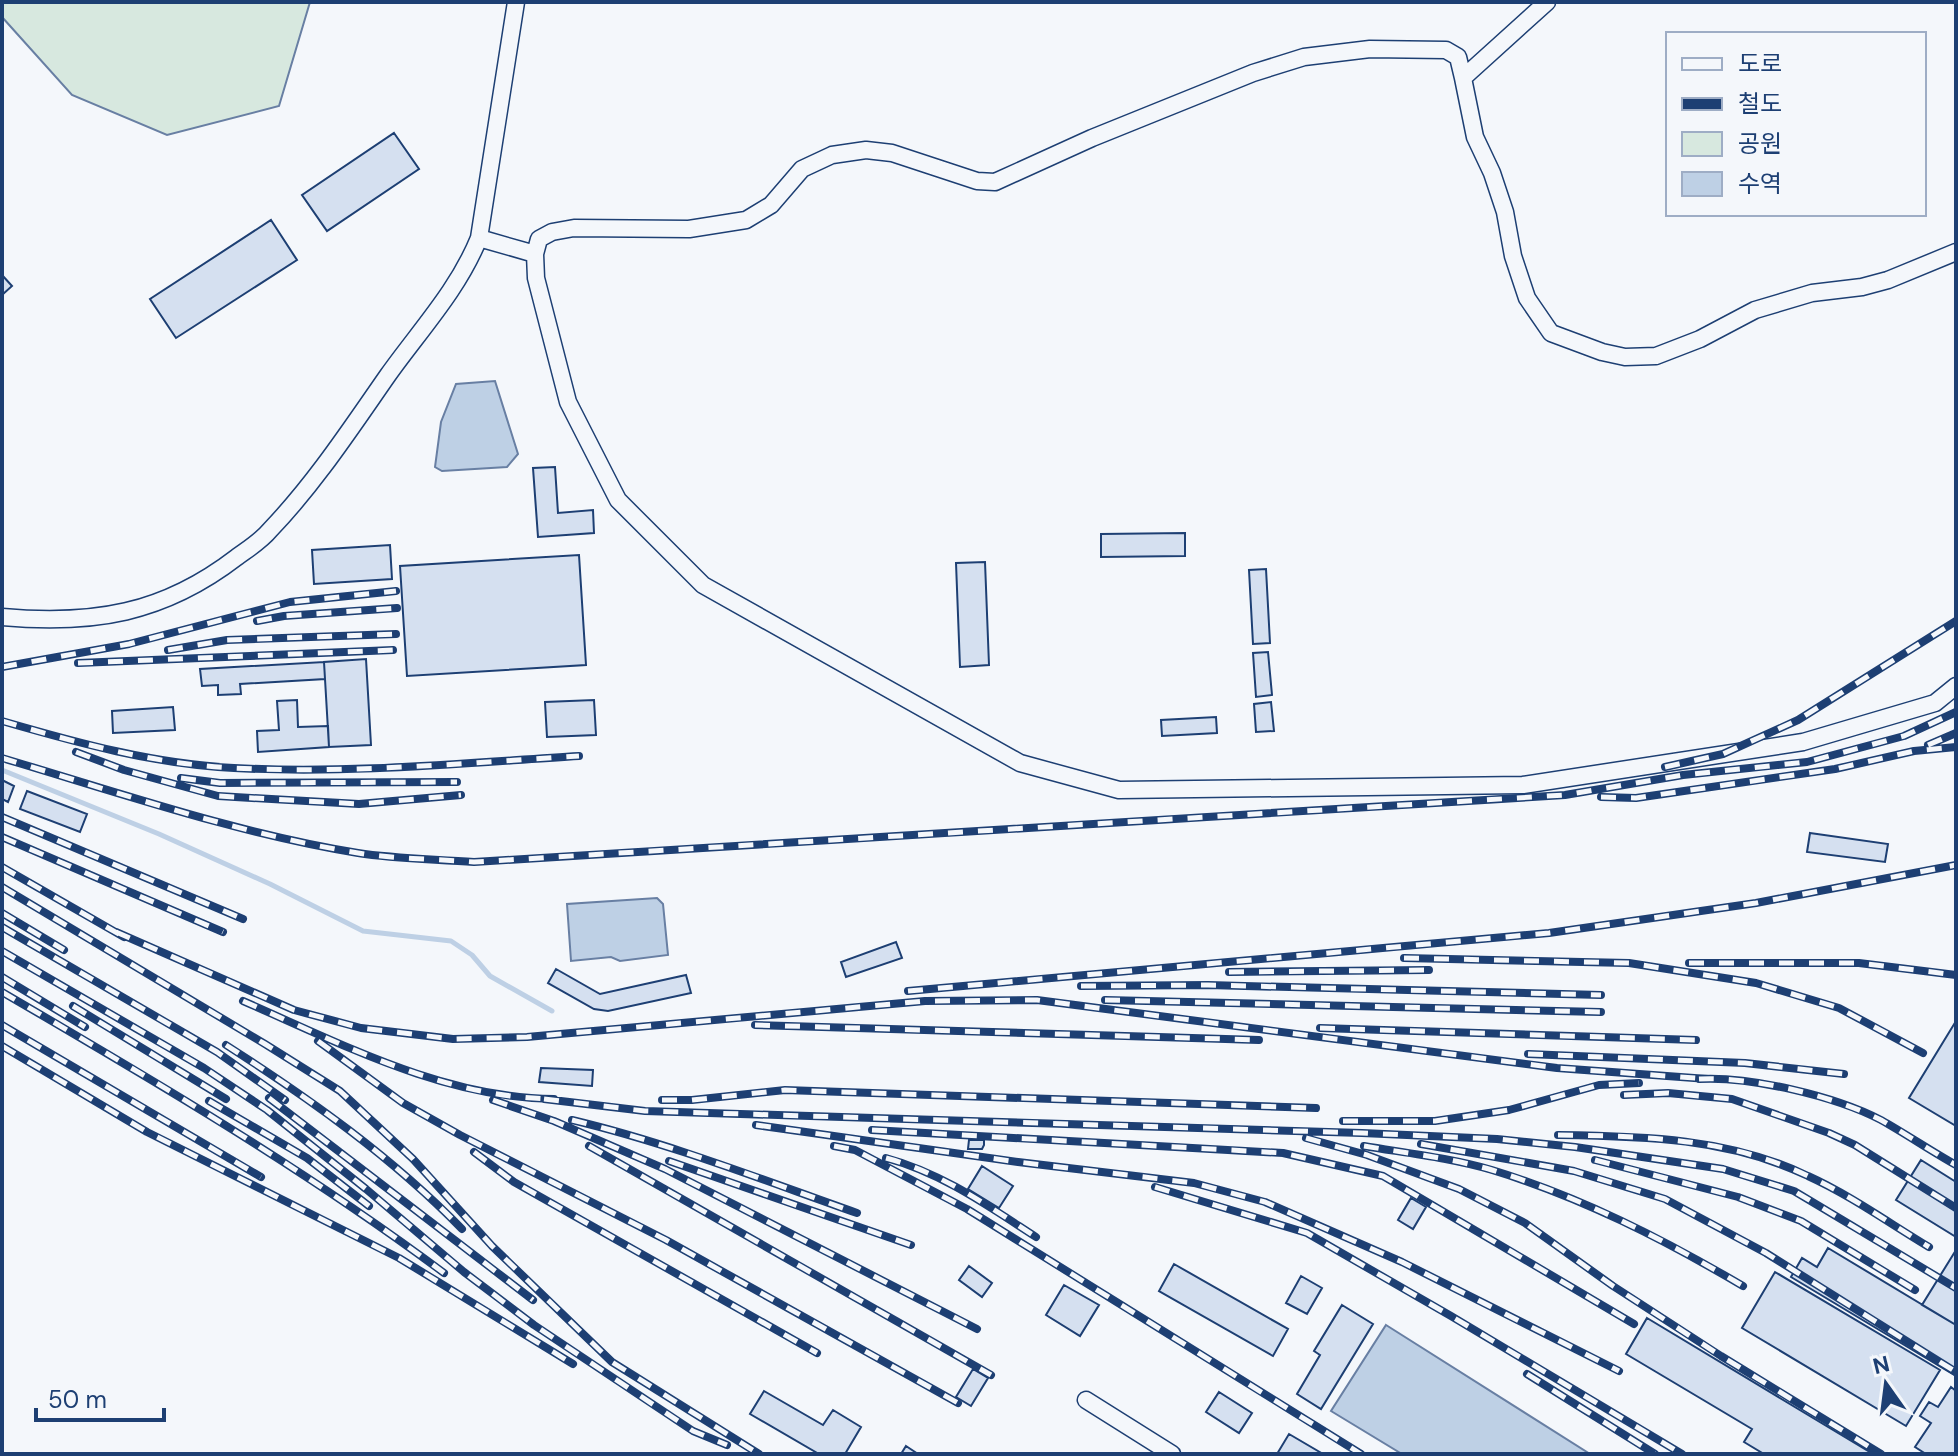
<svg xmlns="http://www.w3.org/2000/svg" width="1958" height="1456" viewBox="0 0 1958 1456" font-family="'DM Sans','Noto Sans KR',sans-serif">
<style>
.green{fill:#d7e8df;stroke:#687fa3;stroke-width:2}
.water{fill:#bed0e5;stroke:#687fa3;stroke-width:2}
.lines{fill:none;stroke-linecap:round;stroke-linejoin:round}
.stream{stroke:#bed0e5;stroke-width:5}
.building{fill:#d5e0f0;stroke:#1d3f73;stroke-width:2}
.street-casing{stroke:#1d3f73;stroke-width:19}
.street{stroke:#f4f7fb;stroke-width:16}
.rail-casing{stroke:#1d3f73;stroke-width:8}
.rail{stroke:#f4f7fb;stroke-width:5;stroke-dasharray:15;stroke-linecap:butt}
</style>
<rect width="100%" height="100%" fill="#f4f7fb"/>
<path class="green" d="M2,2h308l-31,104 -112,29 -95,-40 -70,-78z"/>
<path class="water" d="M495,381l23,73 -11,13 -65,4 -7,-4 6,-45 15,-38z
M657,898l6,6 5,51 -48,6 -9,-4 -40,4 -4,-57z
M1386,1325l204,129h-188l-71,-43z"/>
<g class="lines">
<path class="stream" d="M2,770l157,64 111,50 93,47 88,10 21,14 18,21 62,35"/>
</g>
<path class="building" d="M394,133l25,36 -92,62 -25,-36z
M271,220l26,40 -121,78 -26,-39z
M2,275l10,11 -10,9z
M555,467l3,46 35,-3 1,23 -56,4 -5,-69z
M1185,533v23l-84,1v-23z
M390,545l2,34 -78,5 -2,-34z
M579,555l7,110 -179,11 -7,-110z
M985,562l4,103 -29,2 -4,-104z
M1266,569l4,74 -17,1 -4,-74z
M1268,652l4,43 -16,2 -3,-44z
M366,659l5,86 -42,2 -5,-85z
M324,662l1,17 -85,5 1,10 -23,1v-10l-16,1 -2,-17z
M297,700l1,27 30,-1 1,21 -71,5 -1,-21 22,-1 -2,-29z
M594,700l2,35 -49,2 -2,-35z
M1271,702l3,29 -18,1 -2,-28z
M173,707l2,23 -62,3 -1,-22z
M1216,717l1,16 -55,3 -1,-16z
M2,780l12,6 -6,16 -6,-3z
M27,791l60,23 -7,18 -60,-23z
M1810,833l78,11 -3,18 -78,-10z
M896,942l6,16 -56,19 -5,-15z
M556,969l44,25 86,-19 5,18 -83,18 -14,-2 -46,-26z
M1956,1021v105l-47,-28z
M541,1068l52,2 -1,16 -53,-4z
M969,1140h15v5l-2,4h-14z
M1921,1160l35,22v55l-60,-37z
M982,1166l31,20 -14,22 -31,-19z
M1411,1198l15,9 -13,22 -15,-9z
M1828,1248l128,77v51l-165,-99 11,-19 15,9z
M1956,1250v75l-34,-20z
M1174,1264l114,65 -15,27 -114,-65z
M969,1266l23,17 -10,14 -23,-17z
M1775,1272l165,98 -34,56 -164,-98z
M1301,1276l21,12 -15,26 -21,-11z
M1064,1285l35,20 -19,31 -34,-21z
M1342,1305l31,19 -52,85 -24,-15 23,-39 -6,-4z
M1647,1318l226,136h-109l-20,-12 8,-13 -126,-75z
M973,1369l15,9 -17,28 -15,-9z
M1951,1387l5,4v63h-30l-11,-7 16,-24 -11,-7 9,-14 9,5z
M764,1391l59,34 10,-15 28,17 -16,27h-26l-69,-40z
M1219,1392l33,21 -13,20 -33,-21z
M1289,1434l34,20h-46z
M906,1446l12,8h-17z"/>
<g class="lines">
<g class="street-casing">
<path id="street" d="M1547,2l-84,76 12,59 17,36 13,39 8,44 14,42 24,35 51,19 23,5 31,-1 44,-17 55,-29 57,-17 50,-6 26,-7 68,-28
M479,238l56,16 1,24 32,124 50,98 85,85 317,178 99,27 404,-5 280,-43 132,-39 21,-17
M535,254l4,-15 13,-7 22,-4 115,1 57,-9 25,-15 31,-36 30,-14 34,-5 26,3 85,28 18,1 97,-44 161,-65 51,-16 66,-8 76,1 12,7 5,21
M2,617c91,8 161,-3 235,-60 11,-8 24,-16 33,-27 45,-47 81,-102 118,-155 32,-45 70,-85 91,-137l37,-236
M1086,1400l86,54"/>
</g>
<use href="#street" class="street"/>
<g class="rail-casing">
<path id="rail" d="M257,621l27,-5 113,-8
M168,650l59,-10 169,-6
M78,663l315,-13
M2,667l127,-23 161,-42 106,-11
M2,721c76,22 152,43 232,47 115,6 230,-5 345,-12
M1928,745l28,-12
M76,752l48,18 94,26 141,8 102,-9
M2,758c118,35 234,75 356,95 38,6 78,6 116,9l1091,-67 118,-20 124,-13 97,-26 52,-24
M1665,767l58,-13 75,-34 158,-99
M181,778l39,5 237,-1
M1601,797l35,1 199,-29 79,-18 42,-4
M2,817l241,102
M2,837l221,95
M2,867l122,70
M2,887l263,157 75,47 73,68 79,87 120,116 147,92
M2,913l62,37
M2,927l215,125 68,48
M116,932l178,78 67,18 92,11 74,-2 398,-36 112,-1 520,68 151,11
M2,951l202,117 63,42 99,79 98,83 70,53 159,106 34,14
M1404,958l225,5 127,20 83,25 84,45
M1689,963h170l97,12
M1229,972l200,-2
M2,977l83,50
M1081,986l127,-1 393,10
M908,991l641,-58 207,-30 200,-38
M2,992c151,88 301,176 442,281
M1105,1000l496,12
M243,1001c99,43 201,97 311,98
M73,1006l153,93
M2,1025l259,152
M755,1025l504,15
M1320,1028l376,12
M318,1041l85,62 57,32 206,105 292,163
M226,1045c84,54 166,112 236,184
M2,1046l145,86 252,126 174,106
M1528,1054l217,9 99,11
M1699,1079c51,-3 136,17 182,41 25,14 50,31 75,45
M1624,1095l44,-2 64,6 97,34 26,12 101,63
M269,1098l264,202
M544,1099l101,12 717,22 135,6 78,8 148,22 71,22 162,97
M493,1100l61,21 111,48 312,160
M662,1100h30l93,-10 531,18
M209,1101l98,57 62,48
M572,1120c97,23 191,60 285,93
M1343,1121h92l74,-11 90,-25 40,-2
M756,1125l262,37 176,21 71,19 137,60 217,109
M872,1130l411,23 100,23 251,148
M1558,1135c86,1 171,3 250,41 42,19 81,47 121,71
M1306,1138l61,17 92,34 66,34 88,63 108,70 160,98
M1421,1144l153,27 91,28 101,54 190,119
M589,1146l402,229
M834,1146l21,4 112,59 394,245
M1364,1146c42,7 87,12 128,24 89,27 171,69 251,116
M474,1152l40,30 303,171
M886,1158c56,15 102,48 150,79
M1595,1160l143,37 63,24 114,69
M669,1161l242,84
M1155,1187l152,46 144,83 231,138
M1527,1374l128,80"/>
</g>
<use href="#rail" class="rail"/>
</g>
<rect width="1958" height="1456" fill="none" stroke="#1d3f73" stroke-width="8"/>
<rect x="1666" y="32" width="260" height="184" fill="#f4f7fb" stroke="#9eadc5" stroke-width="2"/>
<rect x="1682" y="58" width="40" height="12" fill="#f4f7fb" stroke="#9eadc5" stroke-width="2"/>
<text x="1738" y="72" font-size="24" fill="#1d3f73">도로</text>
<rect x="1682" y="98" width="40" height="12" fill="#1d3f73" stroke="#9eadc5" stroke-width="2"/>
<text x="1738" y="112" font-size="24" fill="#1d3f73">철도</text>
<rect x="1682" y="132" width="40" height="24" fill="#d7e8df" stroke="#9eadc5" stroke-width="2"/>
<text x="1738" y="152" font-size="24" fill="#1d3f73">공원</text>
<rect x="1682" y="172" width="40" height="24" fill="#bed0e5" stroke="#9eadc5" stroke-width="2"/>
<text x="1738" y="192" font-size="24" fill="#1d3f73">수역</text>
<g transform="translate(1886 1384) rotate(346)" stroke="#f4f7fb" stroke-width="6" paint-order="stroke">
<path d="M0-6L14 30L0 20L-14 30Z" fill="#1d3f73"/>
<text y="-12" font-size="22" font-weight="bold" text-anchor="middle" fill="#1d3f73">N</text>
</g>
<path d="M36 1408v12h128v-12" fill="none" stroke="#1d3f73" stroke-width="4"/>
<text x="48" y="1408" font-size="24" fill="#1d3f73" stroke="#f4f7fb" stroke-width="6" paint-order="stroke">50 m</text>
</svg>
